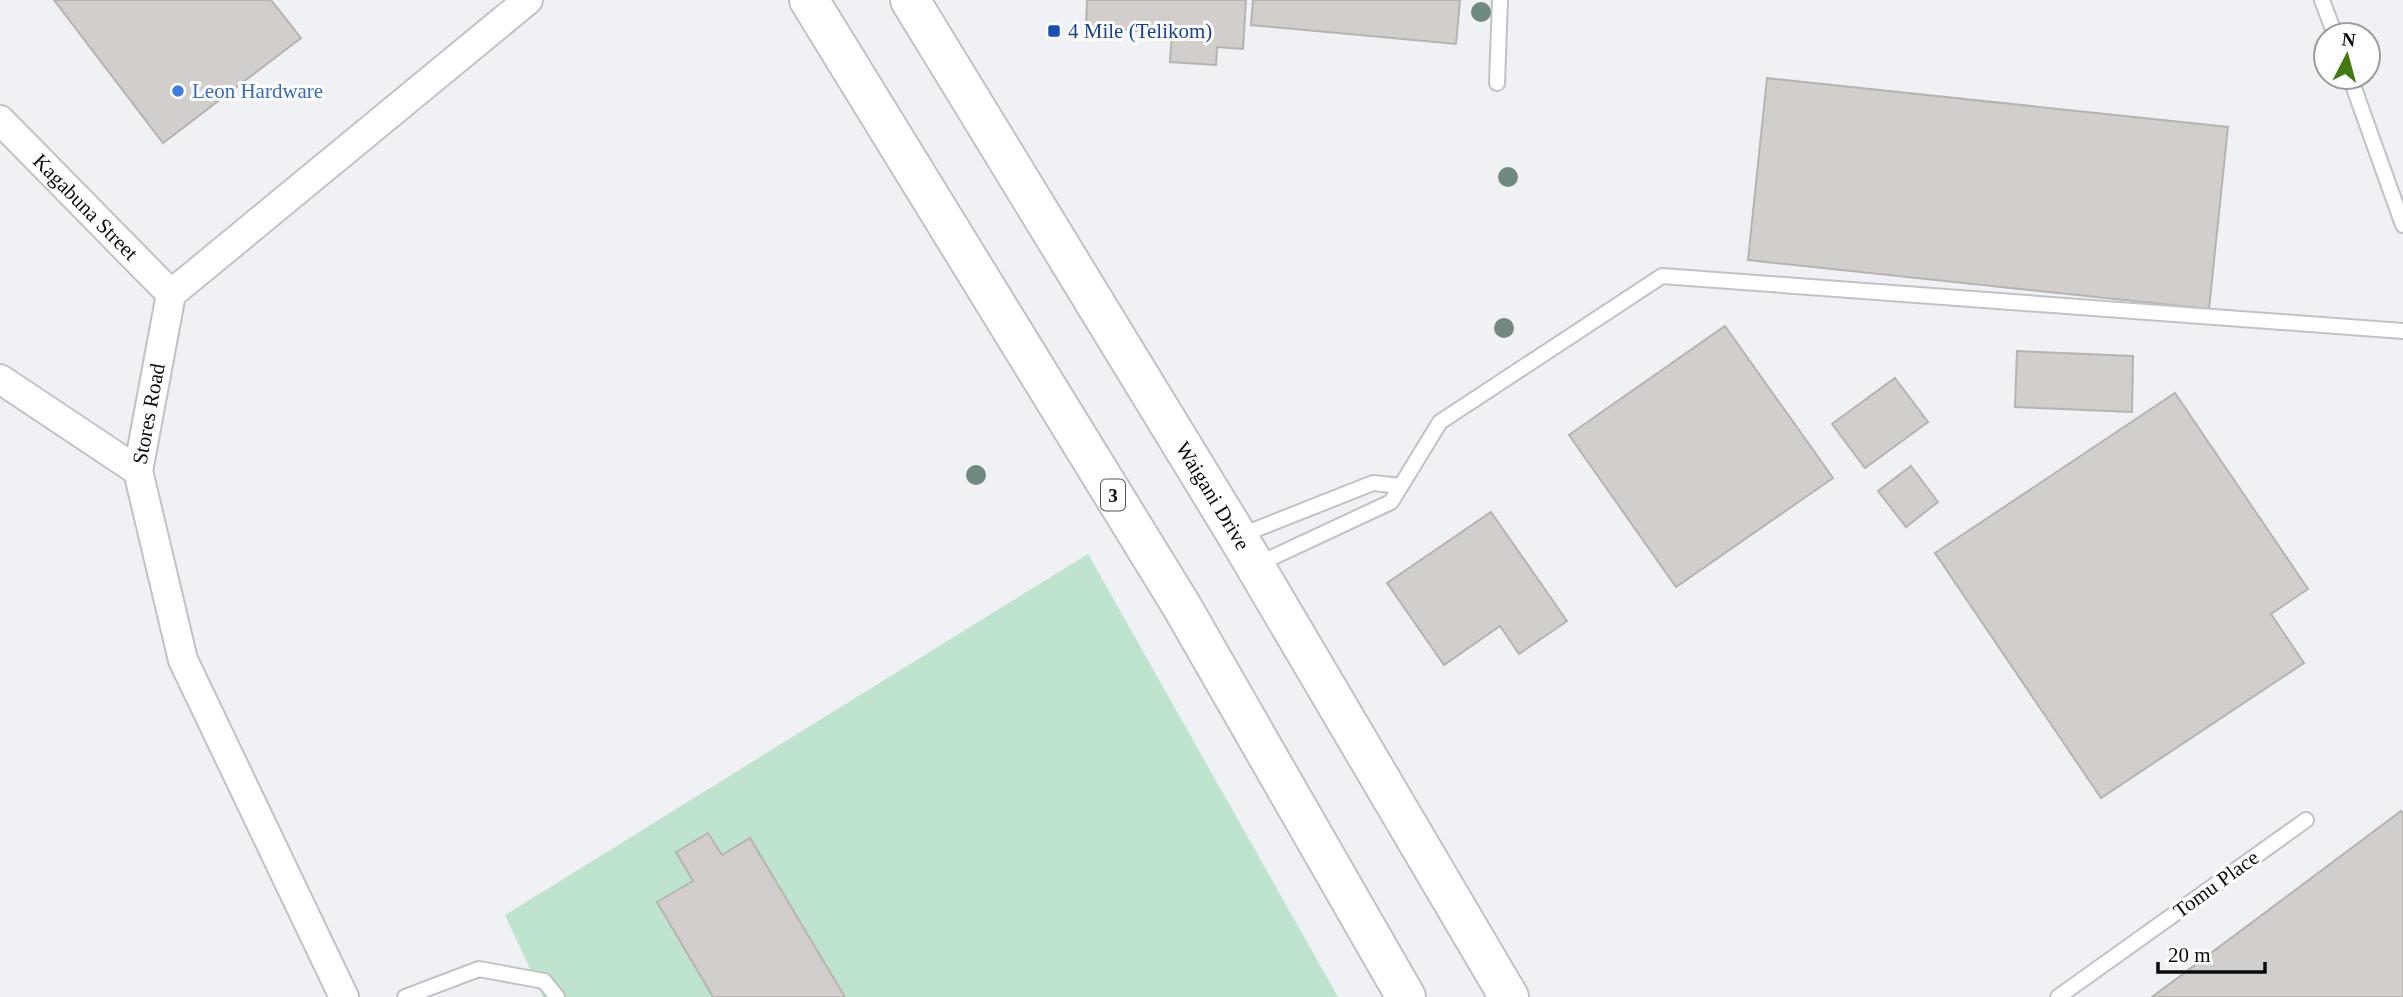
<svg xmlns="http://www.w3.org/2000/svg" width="2403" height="997" viewBox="0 0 2403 997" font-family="Georgia,serif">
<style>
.green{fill:#bee4cd}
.building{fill:#d1cecc;stroke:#b6b3b1;stroke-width:2}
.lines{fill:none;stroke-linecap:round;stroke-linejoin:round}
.service-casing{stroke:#c0c3c6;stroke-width:18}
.minor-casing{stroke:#c0c3c6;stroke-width:32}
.trunk-casing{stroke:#c0c3c6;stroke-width:42}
.service{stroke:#fff;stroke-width:14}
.minor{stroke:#fff;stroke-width:28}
.trunk{stroke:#fff;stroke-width:38}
.tree{fill:#708a80}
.transit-dot{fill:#1a4fb4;stroke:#fff;stroke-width:2.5}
.shop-dot{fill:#3f7fe0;stroke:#fff;stroke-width:2.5}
.labels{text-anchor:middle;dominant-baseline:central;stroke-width:6;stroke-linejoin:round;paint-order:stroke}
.shield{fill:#fff;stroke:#545455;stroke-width:2}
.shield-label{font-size:19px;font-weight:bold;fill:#0b0b0c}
.transit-label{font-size:21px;fill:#164399;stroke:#fff;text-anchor:start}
.shop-label{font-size:21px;fill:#366cbe;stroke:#fff;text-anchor:start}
.street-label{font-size:21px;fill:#0b0b0c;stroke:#fff}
</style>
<rect width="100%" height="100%" fill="#eff1f4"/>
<path class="green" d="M1088,554l250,443h-795l-38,-82z"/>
<path class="building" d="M54,0h217l30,38 -138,105z
M1087,0h159l-3,49 -26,-2 -1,18 -46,-3 2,-29 -86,-6z
M1253,0h207l-4,44 -205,-19z
M1767,78l461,49 -19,182 -461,-49z
M1725,326l108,152 -157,109 -107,-152z
M2017,351l116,5 -1,56 -117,-5z
M1895,378l33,44 -63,46 -33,-44z
M2175,393l133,196 -37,25 33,49 -203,135 -166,-245z
M1911,466l27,36 -32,25 -28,-36z
M1491,512l76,109 -48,33 -19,-28 -56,39 -57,-82z
M2401,811l2,3v183h-251z
M708,833l14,22 28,-17 95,159h-132l-56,-95 36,-21 -17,-29z"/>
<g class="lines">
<g class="service-casing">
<path id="service" d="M2322,0l13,35
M2350,77l53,148
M1497,83l3,-83
M1239,536l134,-53 28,3
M1256,565l135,-63 49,-80 222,-146 741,55
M405,997l74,-28 65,12 13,16
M2058,997l248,-177"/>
</g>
<g class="minor-casing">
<g id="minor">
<path id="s1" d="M0,120l171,174"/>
<path d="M0,379l138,92"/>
<path id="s2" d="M344,997l-161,-337 -45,-189 33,-177 357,-294"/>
</g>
</g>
<g class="trunk-casing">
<g id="trunk">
<path d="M809,0l372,605 225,392"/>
<path id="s3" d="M910,0l328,537 271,460"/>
</g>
</g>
<use href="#service" class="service"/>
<use href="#minor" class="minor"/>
<use href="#trunk" class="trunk"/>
</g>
<g class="tree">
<circle cx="1481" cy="12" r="10"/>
<circle cx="1508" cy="177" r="10"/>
<circle cx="1504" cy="328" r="10"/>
<circle cx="976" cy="475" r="10"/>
</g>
<rect class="transit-dot" x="1047" y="24" width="14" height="14" rx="3.5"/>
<circle class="shop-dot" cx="178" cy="91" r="7"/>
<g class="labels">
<rect class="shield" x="1101" y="479.5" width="24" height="31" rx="5"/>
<g class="shield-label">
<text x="1113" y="495">3</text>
</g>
<g class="transit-label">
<text x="1068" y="31">4 Mile (Telikom)</text>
</g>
<g class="shop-label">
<text x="192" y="91">Leon Hardware</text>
</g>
<g class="street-label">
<text stroke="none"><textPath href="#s1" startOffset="122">Kagabuna Street</textPath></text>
<text stroke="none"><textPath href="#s2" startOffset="626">Stores Road</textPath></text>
<text stroke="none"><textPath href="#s3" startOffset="581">Waigani Drive</textPath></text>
<text transform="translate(2216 884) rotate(-36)">Tomu Place</text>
</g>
</g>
<g transform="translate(2347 56) rotate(6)"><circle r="33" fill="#ffffff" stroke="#9d9d9e" stroke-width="2"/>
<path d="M0-5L12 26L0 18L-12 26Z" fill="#437a0f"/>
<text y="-10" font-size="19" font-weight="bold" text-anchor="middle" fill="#0b0b0c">N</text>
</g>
<path d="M2158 962v10h107v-10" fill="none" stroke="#0b0b0c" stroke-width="3.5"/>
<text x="2168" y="962" font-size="21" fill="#0b0b0c" stroke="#ffffff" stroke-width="5" paint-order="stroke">20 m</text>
</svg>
